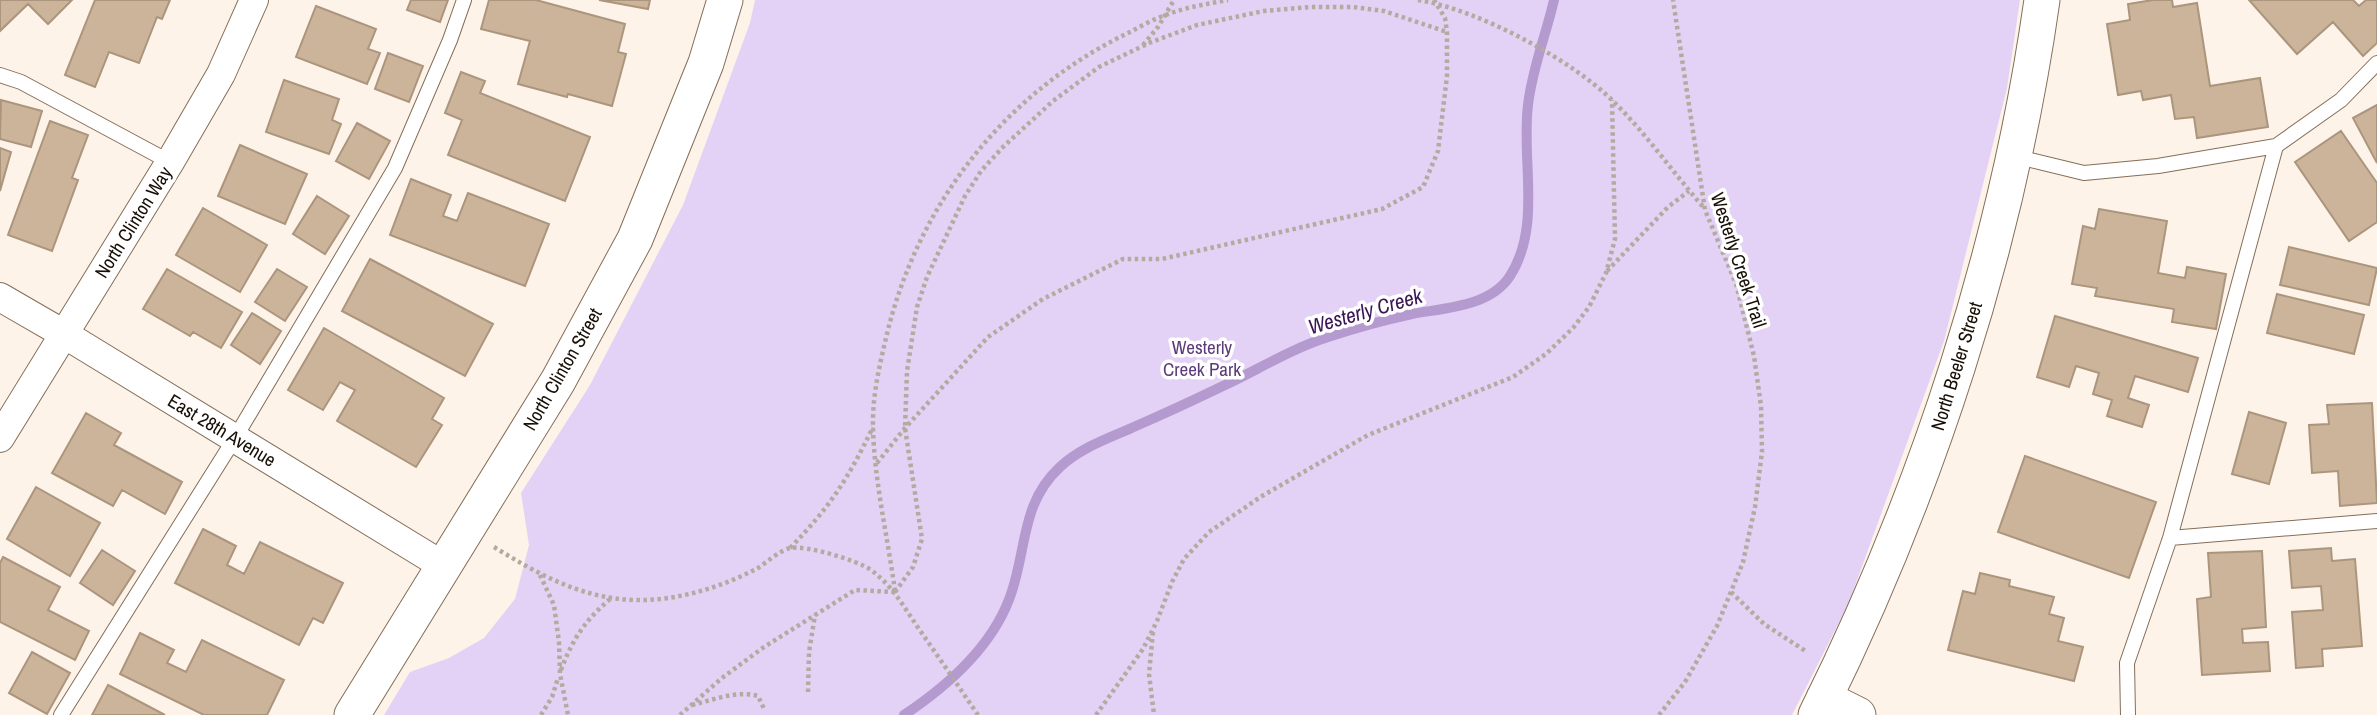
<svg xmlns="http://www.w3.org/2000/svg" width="2377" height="715" viewBox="0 0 2377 715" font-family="'Archivo Narrow',sans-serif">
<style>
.green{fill:#e3d2f6}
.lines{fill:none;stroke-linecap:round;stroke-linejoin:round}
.stream{stroke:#b49ace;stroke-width:10}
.building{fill:#ccb49b;stroke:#ac957d;stroke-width:2}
.service-casing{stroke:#846e58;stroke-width:16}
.minor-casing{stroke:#846e58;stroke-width:30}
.tertiary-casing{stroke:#846e58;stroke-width:37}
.path{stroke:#b3aaa0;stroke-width:4.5;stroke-dasharray:3.5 3.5;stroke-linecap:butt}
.service{stroke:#fff;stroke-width:14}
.minor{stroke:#fff;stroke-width:28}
.tertiary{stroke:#fff;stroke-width:35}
.labels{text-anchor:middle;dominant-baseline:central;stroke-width:7;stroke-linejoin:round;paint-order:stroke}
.street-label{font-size:19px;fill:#170f06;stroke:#fff}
.park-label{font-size:19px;fill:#5d3a7a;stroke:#fff}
.water-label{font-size:21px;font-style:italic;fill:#3a1654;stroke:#fff}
</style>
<rect width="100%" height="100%" fill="#fdf3e9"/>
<path class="green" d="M755,0h1265l-13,88 -63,253 -96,264 -56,110h-1408l26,-43 39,-14 35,-20 31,-39 14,-54 -8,-52 69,-108 93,-180 67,-182z"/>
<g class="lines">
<path class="stream" d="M904,715c45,-30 91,-70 108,-124 15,-46 10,-89 48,-124 21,-20 50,-29 76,-41 30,-13 60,-27 89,-41 34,-16 66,-36 103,-48 27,-9 56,-17 84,-23 32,-6 78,-7 98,-38 32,-50 11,-116 18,-171 4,-36 18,-70 26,-105"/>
</g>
<path class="building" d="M0,0h72l-24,24 -20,-20 -28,27z
M95,0h75l-8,19 -5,-2 -18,46 -30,-11 -14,35 -30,-12z
M411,0h37l-8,22 -33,-12z
M489,0h47l89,24 -7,28 8,2 -14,52 -44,-12 -1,3 -49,-13 12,-43 -49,-12z
M599,0h51l-2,9z
M2153,0h19l1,7 24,-4 13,83 50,-8 8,49 -71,11 -3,-21 -19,2 -4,-24 -28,5 -2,-9 -23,4 -11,-71 23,-4 -2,-16z
M2249,0h104l6,6 7,-6h11v43l-14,13 -30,-34 -36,32z
M316,6l60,23 -8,20 12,4 -13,31 -71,-27z
M388,53l35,13 -14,36 -34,-13z
M461,72l24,9 -5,12 110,44 -25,64 -117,-46 14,-35 -17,-7z
M284,80l55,19 -7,21 9,4 -12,30 -63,-22z
M1,100l41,11 -11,36 -31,-8z
M2377,105v58l-24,-45z
M50,121l38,14 -16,43 6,2 -26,71 -44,-16z
M357,123l33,18 -21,38 -33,-18z
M2341,131l36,52v39l-28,19 -54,-79z
M240,145l67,29 -22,50 -67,-28z
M0,148l11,4 -11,39z
M411,179l40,16 -8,21 14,5 11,-28 81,31 -24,62 -135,-51z
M317,196l32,20 -24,38 -32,-20z
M203,208l64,37 -27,47 -64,-37z
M2099,209l68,12 -9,52 27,5 2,-11 39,7 -10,55 -44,-7 2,-13 -79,-13 2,-8 -25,-4 11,-58 12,3z
M2289,247l88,21 -8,37 -89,-20z
M370,259l123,65 -28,52 -123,-65z
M167,269l75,43 -21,36 -28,-16 -3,4 -47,-27z
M277,269l30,18 -22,34 -30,-19z
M2277,294l87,21 -10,39 -87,-21z
M252,313l29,18 -21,33 -29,-19z
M2055,316l143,42 -10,34 -53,-16 -7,22 21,7 -7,22 -35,-11 5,-16 -19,-6 6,-21 -23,-7 -7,21 -32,-10z
M324,328l120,70 -12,21 10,6 -26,42 -79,-46 18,-31 -15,-8 -17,28 -35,-20z
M2372,403l5,100 -37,3 -2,-35 -26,2 -3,-48 20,-1 -2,-19z
M2249,412l37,11 -17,61 -37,-10z
M86,413l35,20 -7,12 68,37 -17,32 -43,-24 -9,16 -61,-33z
M2025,456l131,46 -27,76 -131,-46z
M36,487l64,36 -30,53 -63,-37z
M203,529l33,17 -9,19 17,9 16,-32 83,41 -20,40 -10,-5 -14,27 -124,-62z
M2331,548l1,13 23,-2 7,87 -40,3 1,17 -27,2 -4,-56 31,-2 -2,-24 -29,2 -3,-37z
M102,550l33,21 -22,34 -33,-22z
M2262,551l4,76 -24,2 1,14 25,-1 2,29 -68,4 -5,-76 14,-2 -3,-44z
M3,557l57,30 -12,23 41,21 -14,29 -75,-38v-59z
M1980,573l30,7 -1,6 45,11 -5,17 15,4 -6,23 25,6 -9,34 -126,-31 15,-59 12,3z
M140,633l34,17 -7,13 19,9 16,-32 82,40 -17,35h-63l-84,-41z
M32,652l38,21 -23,41 -38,-21z
M108,685l57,30h-73z"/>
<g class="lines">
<g class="service-casing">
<path id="service" d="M0,75l21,7 149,80
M2014,156l70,17 74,-7 118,-20 65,-46 36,-37
M2170,538l207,-17
M61,715l174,-277 160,-270 55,-128 14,-40
M2128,715l-1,-52 43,-125 106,-392"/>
</g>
<g class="minor-casing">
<path id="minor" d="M0,297l64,37 378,231
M0,438l170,-276 51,-88 33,-74"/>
</g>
<g class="tertiary-casing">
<path id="tertiary" d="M1824,698l34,17
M352,715l206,-334 77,-142 71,-176 19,-63
M1816,715c111,-223 191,-468 226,-715"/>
</g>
<path class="path" d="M1418,0c59,9 155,60 197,103 33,33 59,71 90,106
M1143,45l15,-18 16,-27
M1607,271l61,-64 21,-16
M877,463l28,-35 83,-91 55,-38 80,-40h39l220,-50 41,-22 15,-36 9,-75v-44l-2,-14 -11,-18
M494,547c44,27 88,52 142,53 41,1 86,-13 122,-32 9,-6 21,-17 32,-20 16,-3 67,12 81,22 23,17 34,39 50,62 19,27 38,55 57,83
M790,548c40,-41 58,-69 83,-121
M540,575l14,30 5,37 1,32 8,41
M895,591c-7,-52 -21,-112 -22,-163 -1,-29 6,-61 13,-90 31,-133 118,-245 242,-305 12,-6 25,-14 38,-18 20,-8 41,-11 62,-15
M895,592l18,-25 9,-28 -17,-111 2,-57 10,-64 10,-30 38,-81 16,-25 22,-24 50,-46 46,-34 50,-24 48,-18 67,-14 46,-4h43l31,4 63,21
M1731,592l33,32 43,28
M1153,632l-4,42 5,41
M561,670c12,-32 24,-49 49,-71
M808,692l1,-40 6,-37
M692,705c21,-5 44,-15 66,-9l7,15
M541,715l11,-18 6,-19
M680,715l42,-37 42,-31 91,-57 39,2
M1096,715l47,-66 14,-28 15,-39 12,-23 25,-27 53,-36 106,-61 145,-58 33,-23 27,-26 16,-21 17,-34 9,-34 -3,-139
M1659,715l26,-33 32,-56 26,-64 12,-55 7,-55 -1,-46 -7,-50 -18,-72 -31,-74 -32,-210"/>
<use href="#service" class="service"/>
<use href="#minor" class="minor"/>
<use href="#tertiary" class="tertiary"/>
</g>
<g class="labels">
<g class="street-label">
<text transform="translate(133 222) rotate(-58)">North Clinton Way</text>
<text transform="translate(1739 260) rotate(72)">Westerly Creek Trail</text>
<text transform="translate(1956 366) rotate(-73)">North Beeler Street</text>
<text transform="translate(562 369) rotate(-60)">North Clinton Street</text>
<text transform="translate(222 430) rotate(31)">East 28th Avenue</text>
</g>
<g class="park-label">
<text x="1202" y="347">Westerly<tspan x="1202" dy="22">Creek Park</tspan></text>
</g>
<g class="water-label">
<text transform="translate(1365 311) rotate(-16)">Westerly Creek</text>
</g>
</g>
</svg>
